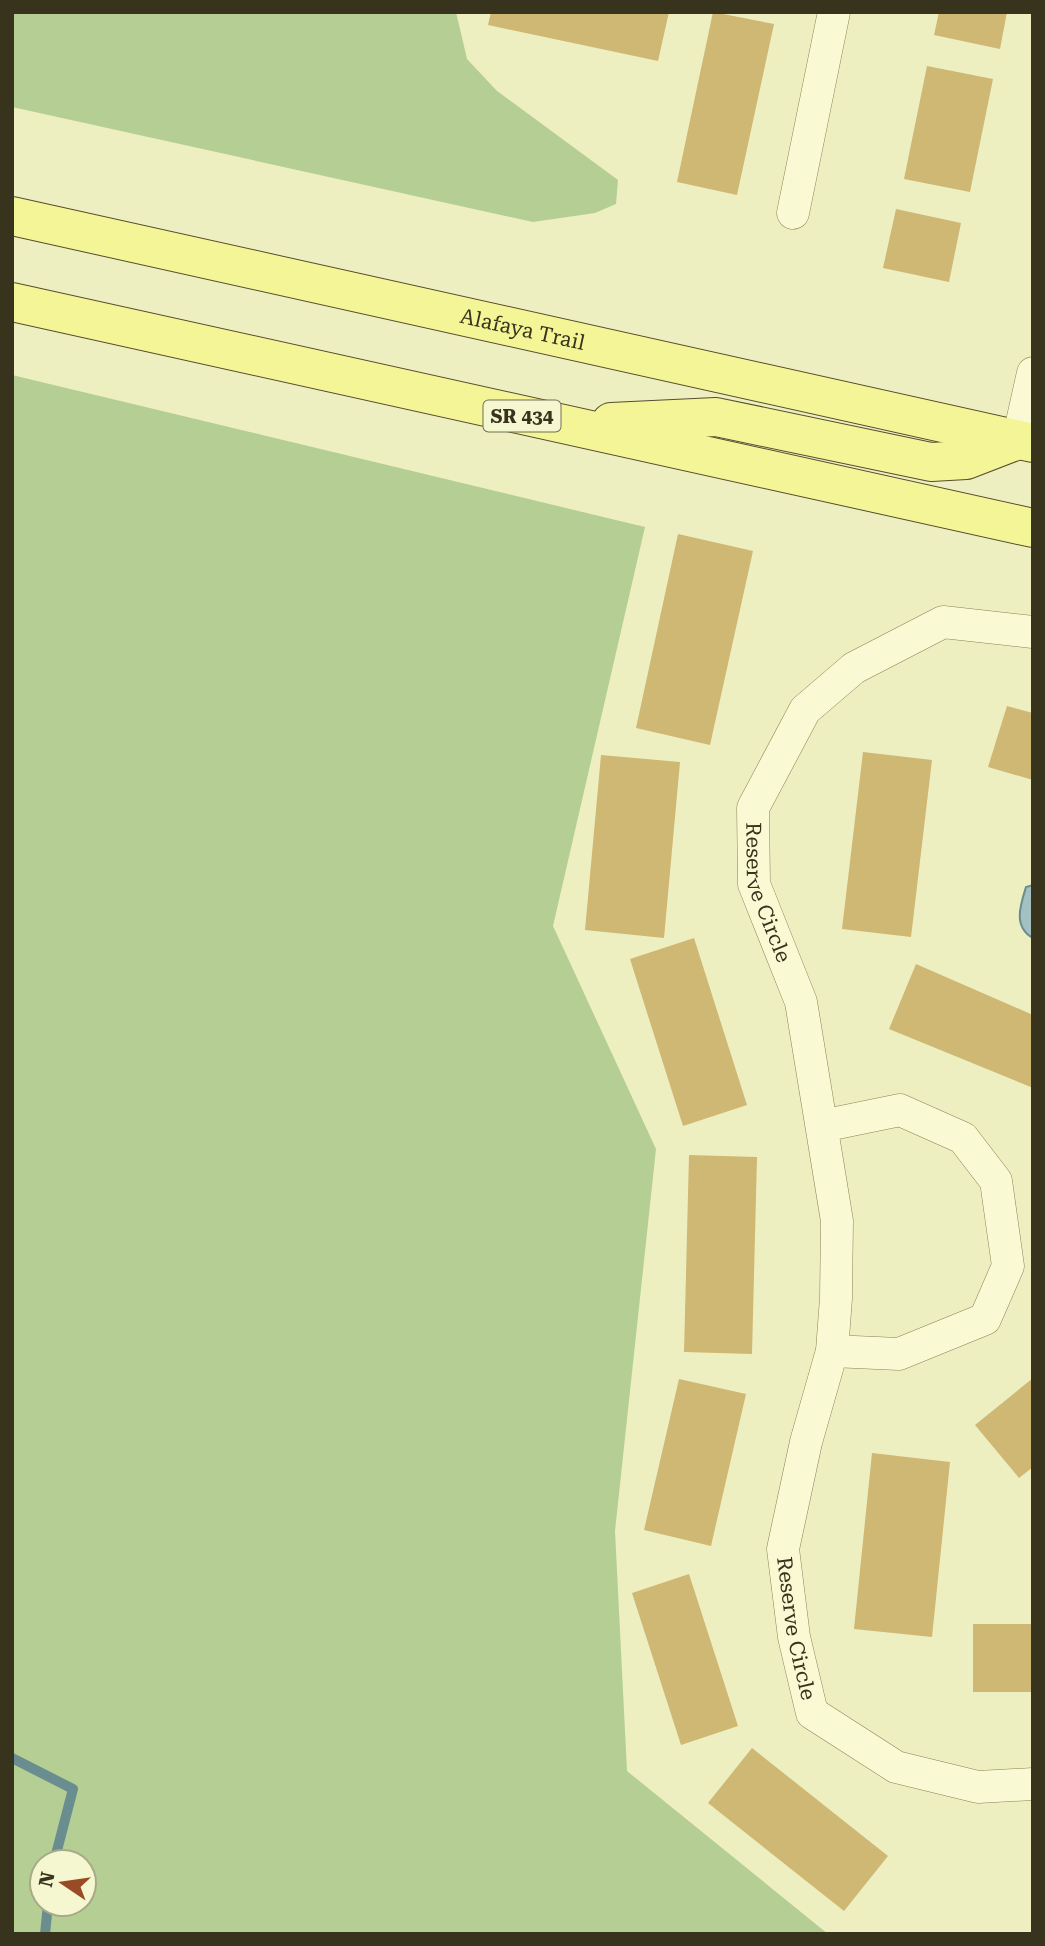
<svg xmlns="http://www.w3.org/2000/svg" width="1045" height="1946" viewBox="0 0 1045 1946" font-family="'Roboto Serif',serif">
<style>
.green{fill:#b4ce93;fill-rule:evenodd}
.water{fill:#a3c1c1;stroke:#6a8d90;stroke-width:2}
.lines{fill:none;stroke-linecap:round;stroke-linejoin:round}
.stream{stroke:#6a8d90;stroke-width:10}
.building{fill:#cfb774}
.minor-casing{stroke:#898257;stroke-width:33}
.primary-casing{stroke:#574d2c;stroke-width:40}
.minor{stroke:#f9fad3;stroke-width:32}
.primary{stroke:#f4f596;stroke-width:38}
.labels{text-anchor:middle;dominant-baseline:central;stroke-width:5;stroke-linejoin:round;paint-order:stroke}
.shield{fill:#f5f7d0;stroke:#716e52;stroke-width:2}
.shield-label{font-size:19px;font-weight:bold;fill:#38331c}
.street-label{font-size:21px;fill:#38331c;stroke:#f5f7d0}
</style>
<rect width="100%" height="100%" fill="#eeefc0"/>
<g class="green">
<path d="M12,12H456L467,59L497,91L618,180L616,204L595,213L533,222L12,107Z"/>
<path d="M12,375L645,527L553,926L656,1149L615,1531L627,1771L828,1934H12ZM42,1862H84V1904H42Z"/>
</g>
<path class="water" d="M1033,885V938C1013,927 1020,906 1026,887Z"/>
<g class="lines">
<g class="stream">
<path d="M12,1758L73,1789L54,1862"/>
<path d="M45,1934L48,1904"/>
</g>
</g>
<g class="building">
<path d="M491,12H669L658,61L488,25Z"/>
<path d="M713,12L774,24L737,195L677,182Z"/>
<path d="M939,12H1007L1000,49L934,35Z"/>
<path d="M927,66L993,79L970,192L904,179Z"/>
<path d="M896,209L961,223L949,282L883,268Z"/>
<path d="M678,534L753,551L710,745L636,728Z"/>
<path d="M1007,706L1033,713V780L988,767Z"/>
<path d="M863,752L932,760L911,937L842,929Z"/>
<path d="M601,755L680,762L664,938L585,930Z"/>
<path d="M694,938L747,1105L683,1126L630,959Z"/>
<path d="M916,964L1033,1015V1088L889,1029Z"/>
<path d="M689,1155L757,1157L752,1354L684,1352Z"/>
<path d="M1033,1378V1467L1019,1478L975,1425Z"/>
<path d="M679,1379L746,1394L711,1546L644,1530Z"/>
<path d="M872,1453L950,1462L932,1637L854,1629Z"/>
<path d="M689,1574L738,1726L681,1745L632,1593Z"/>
<rect x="973" y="1624" width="60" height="68"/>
<path d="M752,1748L888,1856L844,1911L708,1803Z"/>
</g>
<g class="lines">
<defs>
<g id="minor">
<path d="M793,213L834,12"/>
<path d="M1018,440L1033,373"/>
<path id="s1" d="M1033,632L943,622L854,668L805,710L753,808L754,884L801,1002L837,1221L836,1298L832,1351L806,1442L783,1549L794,1637L812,1713L896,1767L978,1787L1033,1784"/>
<path d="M822,1126L900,1110L963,1138L996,1181L1008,1266L985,1319L899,1354L832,1351"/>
</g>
<g id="primary">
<path id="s2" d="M12,216L1033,443"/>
<path d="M12,302L1033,528"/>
<path d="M611,422L716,417L931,462L966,460L1018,440"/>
</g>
</defs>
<use href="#minor" class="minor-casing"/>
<use href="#primary" class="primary-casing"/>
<use href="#minor" class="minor"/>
<use href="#primary" class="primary"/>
</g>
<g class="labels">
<rect class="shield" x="483.5" y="400.5" width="77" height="31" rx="5"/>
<g class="shield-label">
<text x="522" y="416">SR 434</text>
</g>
<g class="street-label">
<text stroke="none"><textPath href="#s2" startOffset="523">Alafaya Trail</textPath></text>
<text stroke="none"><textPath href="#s1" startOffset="453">Reserve Circle</textPath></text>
<text stroke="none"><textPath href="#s1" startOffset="1206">Reserve Circle</textPath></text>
</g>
</g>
<rect width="1045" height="1946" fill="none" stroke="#38331c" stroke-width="28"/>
<g transform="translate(63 1883) rotate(283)"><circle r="33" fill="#f5f7d0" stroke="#a9a988" stroke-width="2"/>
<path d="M0-5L12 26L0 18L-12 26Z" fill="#9a4a25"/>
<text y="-10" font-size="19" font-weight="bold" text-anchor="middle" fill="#38331c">N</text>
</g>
</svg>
